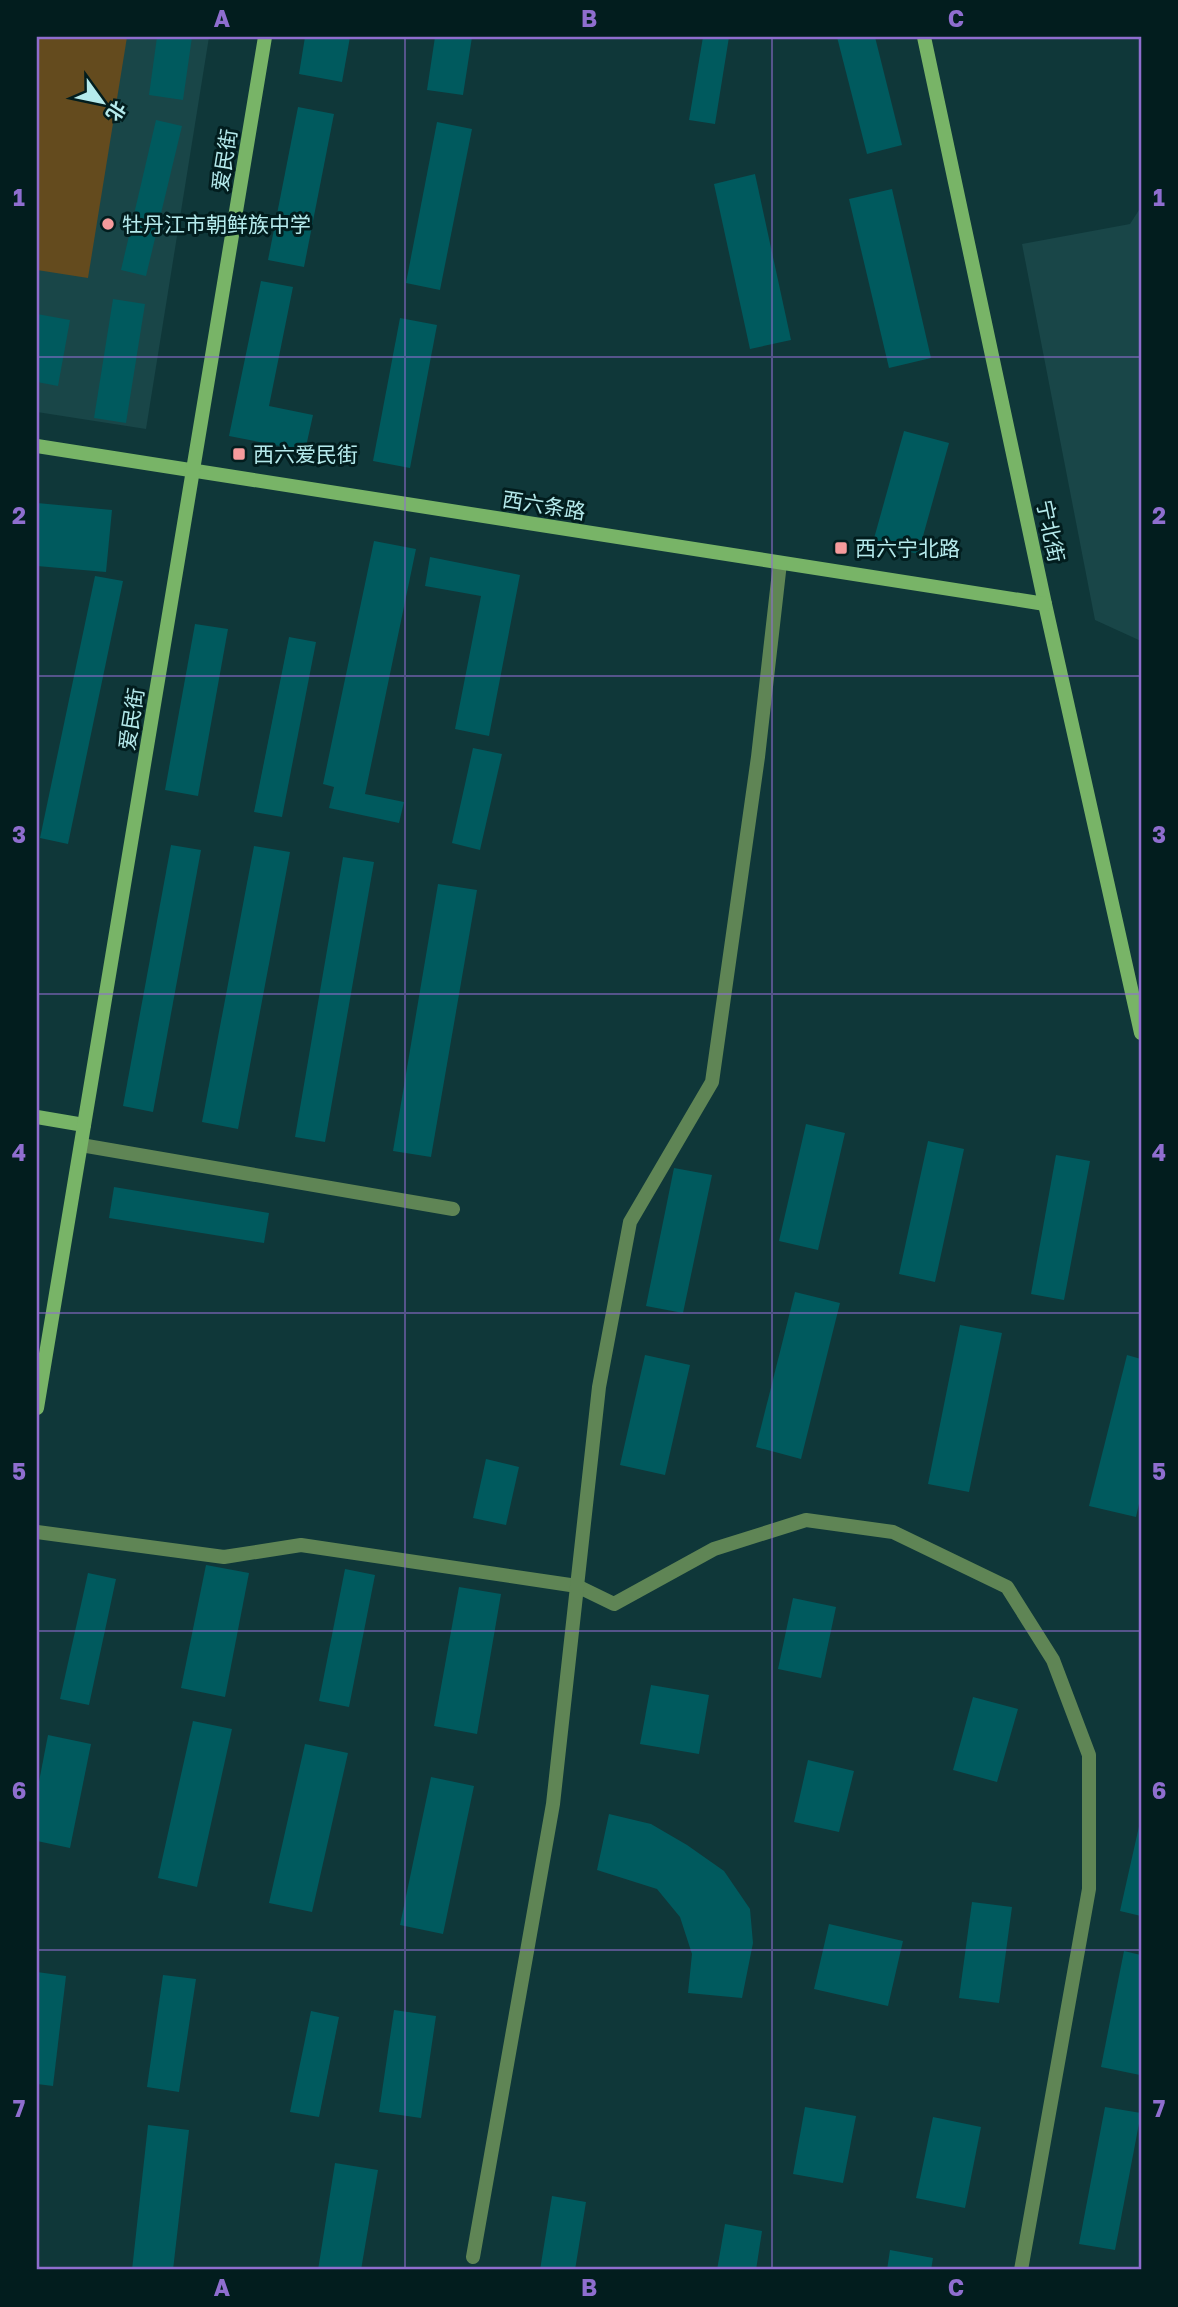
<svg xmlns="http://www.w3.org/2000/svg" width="1178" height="2307" viewBox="0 0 1178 2307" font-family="'Golos Text','Noto Sans SC',sans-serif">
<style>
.built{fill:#194648}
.garden{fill:#644b1e}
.building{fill:#005a5e}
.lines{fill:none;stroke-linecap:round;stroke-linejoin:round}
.street{stroke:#5f8555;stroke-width:14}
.secondary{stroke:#78b467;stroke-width:14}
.grid{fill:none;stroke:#8f6ecf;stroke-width:2;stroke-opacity:0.55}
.poi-dot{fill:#f59b9c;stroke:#021d1e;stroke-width:2.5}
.labels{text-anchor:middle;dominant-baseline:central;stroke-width:6;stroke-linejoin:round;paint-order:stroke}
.street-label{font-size:21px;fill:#b5eaec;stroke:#021d1e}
.poi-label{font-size:21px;fill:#b5eaec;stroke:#021d1e;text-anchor:start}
.neatline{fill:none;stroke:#8f6ecf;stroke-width:2.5}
.grid-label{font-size:23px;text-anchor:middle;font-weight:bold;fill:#8f6ecf}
</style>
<rect width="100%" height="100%" fill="#0f3739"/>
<g class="built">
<path d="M37,37H209L146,429L37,412Z"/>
<path d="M1141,207V641L1095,620L1022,244L1130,224Z"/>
</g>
<path class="garden" d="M37,37H127L88,278L37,270Z"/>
<g class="building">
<path d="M157,37H192L183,100L149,95Z"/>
<path d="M305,37H350L342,82L299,74Z"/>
<path d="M435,37H472L463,95L427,90Z"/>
<path d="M703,37H729L715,124L689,120Z"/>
<path d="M837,37H875L902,145L867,154Z"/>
<path d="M298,107L334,114L304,267L268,260Z"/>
<path d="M156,120L182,126L146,276L121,270Z"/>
<path d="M437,122L472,129L440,290L406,283Z"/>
<path d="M755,174L791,340L750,349L714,184Z"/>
<path d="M892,189L931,358L889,368L849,199Z"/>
<path d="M261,281L293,287L269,406L313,415L305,451L229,436Z"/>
<path d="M113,299L145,304L126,423L94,418Z"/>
<path d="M37,314L70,320L58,386L37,382Z"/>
<path d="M400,318L437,325L410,468L373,461Z"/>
<path d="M904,431L949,443L918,554L873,542Z"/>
<path d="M37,503L112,510L106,572L37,566Z"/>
<path d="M374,541L416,549L365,794L404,802L399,823L329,808L334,787L323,784Z"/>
<path d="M430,557L520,575L489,736L455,729L481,596L425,586Z"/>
<path d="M95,576L123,581L68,844L40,838Z"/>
<path d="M195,624L228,629L198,796L165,790Z"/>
<path d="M289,637L316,642L282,817L254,812Z"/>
<path d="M473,748L502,754L480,850L452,843Z"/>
<path d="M171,845L201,850L153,1112L123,1106Z"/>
<path d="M254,846L290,852L238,1129L202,1122Z"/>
<path d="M343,857L374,862L325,1142L295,1137Z"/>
<path d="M438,884L477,890L431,1157L393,1151Z"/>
<path d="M806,1124L845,1133L818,1250L779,1241Z"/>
<path d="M928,1141L964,1149L935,1282L899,1274Z"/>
<path d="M1056,1155L1090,1161L1064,1300L1031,1294Z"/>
<path d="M674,1168L712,1175L683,1313L646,1306Z"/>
<path d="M114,1187L269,1213L264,1243L109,1218Z"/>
<path d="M795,1292L840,1303L801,1459L756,1447Z"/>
<path d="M960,1325L1002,1333L969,1492L928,1484Z"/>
<path d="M645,1355L690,1365L665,1475L620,1465Z"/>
<path d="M1127,1355L1141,1359V1495L1136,1517L1089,1506Z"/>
<path d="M486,1459L519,1467L506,1525L473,1518Z"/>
<path d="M206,1565L249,1573L225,1697L181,1688Z"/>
<path d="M345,1569L375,1575L349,1707L319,1701Z"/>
<path d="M88,1573L116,1579L89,1705L60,1699Z"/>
<path d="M459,1587L501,1594L477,1734L434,1726Z"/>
<path d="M793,1598L836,1607L821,1678L778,1669Z"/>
<path d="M651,1685L709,1695L699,1754L640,1744Z"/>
<path d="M973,1697L1018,1709L997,1782L953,1770Z"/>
<path d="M193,1721L232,1729L197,1887L158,1878Z"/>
<path d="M48,1735L91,1744L70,1848L37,1841V1792Z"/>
<path d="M305,1744L348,1753L312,1912L269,1903Z"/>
<path d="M808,1760L854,1771L839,1832L794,1822Z"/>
<path d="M431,1777L474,1786L443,1934L400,1925Z"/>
<path d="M609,1814L651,1824L687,1845L724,1871L750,1909L753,1943L742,1998L688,1993L692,1954L680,1917L657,1889L597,1870Z"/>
<path d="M1140,1822H1141V1916L1120,1911Z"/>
<path d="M972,1902L1012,1907L999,2003L959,1998Z"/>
<path d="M829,1924L903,1941L888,2006L814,1989Z"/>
<path d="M1124,1951L1141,1955L1140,2075L1101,2067Z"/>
<path d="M37,1972L66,1976L53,2086L37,2084Z"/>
<path d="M163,1975L196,1979L179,2092L147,2087Z"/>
<path d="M394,2010L436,2016L421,2118L379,2112Z"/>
<path d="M311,2011L339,2017L319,2117L290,2112Z"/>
<path d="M805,2107L856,2116L843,2183L793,2174Z"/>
<path d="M1105,2107L1141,2113L1115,2250L1079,2244Z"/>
<path d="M933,2117L981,2127L965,2208L916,2198Z"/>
<path d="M148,2125L189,2130L173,2270H132Z"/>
<path d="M335,2163L378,2170L361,2270H318Z"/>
<path d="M552,2196L586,2202L575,2270H540Z"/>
<path d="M725,2224L762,2231L756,2270H717Z"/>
<path d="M890,2250L933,2258L931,2270H887Z"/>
</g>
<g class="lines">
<g class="street">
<path d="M81,1145L453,1209"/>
<path d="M37,1532L224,1557L301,1545L577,1586L614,1604L714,1549L806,1520L893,1532L1007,1587L1053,1660L1089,1755V1889L1021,2270"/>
<path d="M473,2257L553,1804L599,1387L630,1222L712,1082L758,757L780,563"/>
</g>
<g class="secondary">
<path d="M924,37L1045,604L1141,1033"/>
<path d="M37,446L1045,604"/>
<path d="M37,1117L84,1125"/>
<path d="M37,1408L265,37"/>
</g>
</g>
<path class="grid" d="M405,37V2270M772,37V2270M37,357H1141M37,676H1141M37,994H1141M37,1313H1141M37,1631H1141M37,1950H1141"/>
<g class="poi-dot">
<circle cx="108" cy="224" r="7"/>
<rect x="232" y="447" width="14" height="14" rx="3.5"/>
<rect x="834" y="541" width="14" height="14" rx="3.5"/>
</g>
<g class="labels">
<g class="street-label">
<text transform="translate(224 160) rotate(-81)">爱民街</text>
<text transform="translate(544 505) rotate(9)">西六条路</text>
<text transform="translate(1051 531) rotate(78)">宁北街</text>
<text transform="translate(131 719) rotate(-81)">爱民街</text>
</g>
<g class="poi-label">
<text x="122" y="224">牡丹江市朝鲜族中学</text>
<text x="253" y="454">西六爱民街</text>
<text x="855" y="548">西六宁北路</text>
</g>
</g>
<rect width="1178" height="2307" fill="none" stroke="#021d1e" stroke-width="77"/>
<g transform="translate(102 102) rotate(123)" stroke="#021d1e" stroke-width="5" paint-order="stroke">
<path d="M0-5L12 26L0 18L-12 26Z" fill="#b5eaec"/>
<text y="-10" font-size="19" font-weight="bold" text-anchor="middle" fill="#b5eaec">北</text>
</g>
<rect x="38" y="38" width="1102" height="2230" class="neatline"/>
<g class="grid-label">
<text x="222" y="27">A</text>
<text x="589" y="27">B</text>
<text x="956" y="27">C</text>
<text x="19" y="206">1</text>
<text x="1159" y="206">1</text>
<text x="19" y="524">2</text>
<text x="1159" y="524">2</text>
<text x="19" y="843">3</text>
<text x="1159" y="843">3</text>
<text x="19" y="1161">4</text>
<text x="1159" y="1161">4</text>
<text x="19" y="1480">5</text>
<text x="1159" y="1480">5</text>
<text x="19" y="1799">6</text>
<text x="1159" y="1799">6</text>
<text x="19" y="2117">7</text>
<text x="1159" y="2117">7</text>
<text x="222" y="2296">A</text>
<text x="589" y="2296">B</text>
<text x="956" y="2296">C</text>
</g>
</svg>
